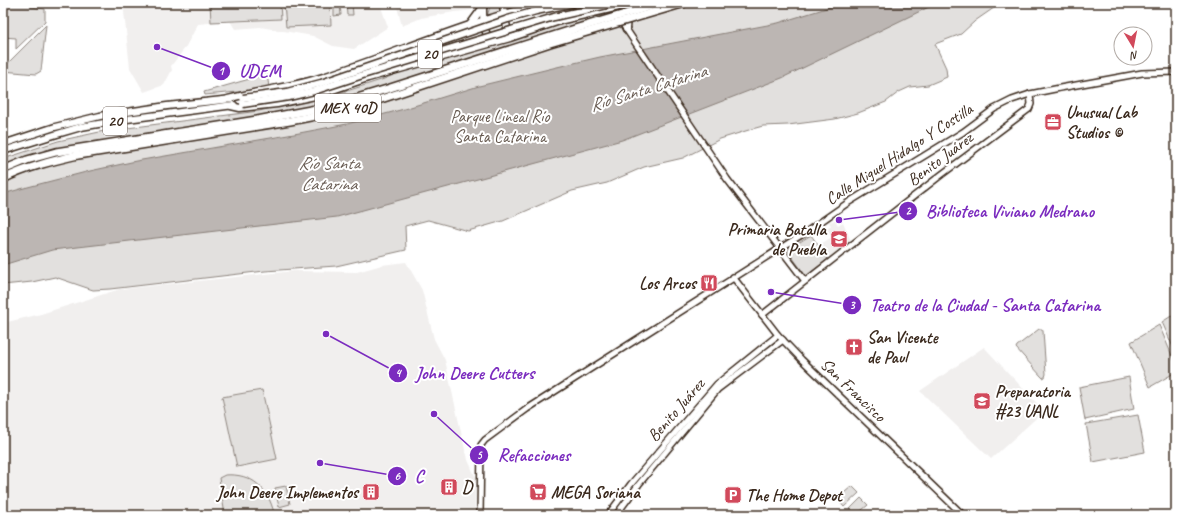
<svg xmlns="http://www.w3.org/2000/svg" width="1179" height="518" viewBox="0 0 1179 518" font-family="Caveat,sans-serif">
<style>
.built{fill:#f1efee}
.green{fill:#e2e0de;stroke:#8e857e}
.water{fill:#bcb6b3;stroke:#887e77}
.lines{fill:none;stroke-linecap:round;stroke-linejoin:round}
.minor-casing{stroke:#3b2a1e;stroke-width:8}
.major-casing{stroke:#3b2a1e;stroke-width:9}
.minor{stroke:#fff;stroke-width:5}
.major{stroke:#fff;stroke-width:6}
.major-bridge-casing{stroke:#3b2a1e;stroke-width:9;stroke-linecap:butt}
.highway-bridge-casing{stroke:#3b2a1e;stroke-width:10;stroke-linecap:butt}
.major-bridge{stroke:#fff;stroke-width:6}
.highway-bridge{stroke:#fff;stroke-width:7}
.labels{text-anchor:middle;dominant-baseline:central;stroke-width:4;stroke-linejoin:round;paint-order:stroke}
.shield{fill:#fff;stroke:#766a62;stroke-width:1}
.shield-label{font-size:16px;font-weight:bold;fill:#3b2a1e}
.poi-label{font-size:17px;font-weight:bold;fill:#3b2a1e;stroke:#fff;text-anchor:start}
.park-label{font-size:17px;fill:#65584e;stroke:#fff}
.street-label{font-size:17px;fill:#3b2a1e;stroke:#fff}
.water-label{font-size:18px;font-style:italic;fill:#685b52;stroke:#fff}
.leader{fill:none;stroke:#7b2cbf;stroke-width:1.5}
.callout-dot{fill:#7b2cbf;stroke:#fff;stroke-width:1.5}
.mark-label{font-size:12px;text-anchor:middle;font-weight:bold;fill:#fff}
.callout-label{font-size:18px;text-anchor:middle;font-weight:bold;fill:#7b2cbf;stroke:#fff;stroke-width:4;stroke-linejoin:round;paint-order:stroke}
</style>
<rect width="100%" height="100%" fill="#fff"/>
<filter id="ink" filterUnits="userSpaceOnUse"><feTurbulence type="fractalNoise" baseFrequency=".025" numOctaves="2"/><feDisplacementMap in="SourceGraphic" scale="8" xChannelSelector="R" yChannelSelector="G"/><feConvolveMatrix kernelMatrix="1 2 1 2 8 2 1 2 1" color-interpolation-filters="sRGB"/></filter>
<g filter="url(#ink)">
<g class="built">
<path d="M123,3H392L381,7L388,27L354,49L333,46L313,36L260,27L235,29L230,21L198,24L185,48L171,66L172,70L164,85L144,92L130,68Z"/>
<path d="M396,3H482L479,8L476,10L454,12L421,18L402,26Z"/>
<path d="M835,220L838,225L843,222L851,241L828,258L819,245L832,237L827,229L831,226L829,222Z"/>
<path d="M406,262L422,290L434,339L445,360L465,450L467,455L468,460L476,478L475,515H3V323L41,314L120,289L294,271L357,272L382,265Z"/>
<path d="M984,347L1044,411L991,459L920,391Z"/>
</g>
<g class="green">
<path d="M3,3H27L31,7L45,9V21L16,49V38L3,37Z"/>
<path d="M210,3H280L281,19L211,22Z"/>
<path d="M284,3H330L331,25L286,27Z"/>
<path d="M334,3H340L341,15L334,16Z"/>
<path d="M346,3H352L353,15H347Z"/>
<path d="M491,3H501L500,14L488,18V13Z"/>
<path d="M630,3H1001L975,21L961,34L935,44L946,68L947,77L928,85L910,87L899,92L886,102L858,113L835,119L788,125L763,126L752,129L720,139L683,158L644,167L607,183L572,191L503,221L468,231L428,220L405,226L406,250L336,266L265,271L110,289L93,290L55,277L32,282L3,285V159L58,141L104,131L259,111L350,90L384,79L485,35L529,21L554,14Z"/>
<path d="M46,25L41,71L36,74L3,71V68Z"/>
<path d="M267,74L269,87L259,90L205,95L204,92Z"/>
<path d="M811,235L828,259L806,276L787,250Z"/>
<path d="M1176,313V354L1162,322Z"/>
<path d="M1159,325L1176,365V372L1150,387L1131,342Z"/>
<path d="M1039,329H1042L1043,331L1046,374L1045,377L1043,378L1041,376L1016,348L1017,346Z"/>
<path d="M1129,377L1134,409L1085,420L1079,387Z"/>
<path d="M262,390L277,459L237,467L222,397Z"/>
<path d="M1138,415L1145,452L1093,462L1086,424Z"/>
<path d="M225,475C252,473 268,488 274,513L269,515H225L219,478Z"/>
<path d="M286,486L290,504L279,507L275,488Z"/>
<path d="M852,486L859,493L844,507L837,499Z"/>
<path d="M861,498L868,505L856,515L850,509Z"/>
</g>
<path class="water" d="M838,3H937L782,78L622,140L337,217L52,250L3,265V194L24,188L90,171L136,161L294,134L347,124L404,109L479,86L557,67L600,57L778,23L830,7Z"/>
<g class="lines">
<defs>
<g id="minor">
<path d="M624,26L727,179L805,281"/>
<path d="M733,277L778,335L802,360L963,515"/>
<path d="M762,315L941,175L1029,109L1031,104L1030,94"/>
<path d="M480,515L481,445L485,440L527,409L806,232L849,202L963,132L994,109L1012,100L1030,94L1060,88L1126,76L1142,73L1176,72"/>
<path d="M608,515L631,484L717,384L778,335"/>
<path d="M616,515L639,484L718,389L783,340"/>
</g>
<g id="major">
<path d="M503,3L504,14L509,36"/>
<path d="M521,3L531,5"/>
<path d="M483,7C483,19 483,30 490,40"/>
<path d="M469,26L486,3"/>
<path d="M626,29L627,16"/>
<path d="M228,99C259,90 292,87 323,77C397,53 469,21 545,3"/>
<path d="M231,106L240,108L277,104L315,96L368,78L510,38L563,20L636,3"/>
<path d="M3,144L55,127L100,116L167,106L232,99"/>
<path d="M3,151L54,135L81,127L127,119L234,105"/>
</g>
</defs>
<use href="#minor" class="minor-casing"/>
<use href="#major" class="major-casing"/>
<use href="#minor" class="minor"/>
<use href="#major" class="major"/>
<defs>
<g id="major-bridge">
<path d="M243,98L287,92L321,83L508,19L536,11L575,3"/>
<path d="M243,104L289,97L314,91L366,74L554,17L616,3"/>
</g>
<g id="highway-bridge">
<path d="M3,170L27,160L56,152L257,120L327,107L387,89L578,28L662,3"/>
<path d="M3,179C27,167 52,161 78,155L290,121L325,114L381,99L550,43L685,3"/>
</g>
</defs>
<use href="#major-bridge" class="major-bridge-casing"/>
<use href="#highway-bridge" class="highway-bridge-casing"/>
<use href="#major-bridge" class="major-bridge"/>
<use href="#highway-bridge" class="highway-bridge"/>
</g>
</g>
<defs>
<symbol id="office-square" viewBox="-11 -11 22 22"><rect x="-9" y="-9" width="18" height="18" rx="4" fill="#d1495b" stroke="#fff"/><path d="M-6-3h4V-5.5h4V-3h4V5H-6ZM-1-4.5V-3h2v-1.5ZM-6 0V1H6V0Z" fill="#fff"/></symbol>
<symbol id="school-square" viewBox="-11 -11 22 22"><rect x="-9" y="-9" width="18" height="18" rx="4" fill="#d1495b" stroke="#fff"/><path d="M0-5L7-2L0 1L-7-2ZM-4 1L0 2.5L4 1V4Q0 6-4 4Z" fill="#fff"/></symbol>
<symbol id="restaurant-square" viewBox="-11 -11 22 22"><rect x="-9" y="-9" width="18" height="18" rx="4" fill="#d1495b" stroke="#fff"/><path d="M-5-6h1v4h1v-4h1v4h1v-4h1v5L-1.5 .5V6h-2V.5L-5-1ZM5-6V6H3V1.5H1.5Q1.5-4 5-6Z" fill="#fff"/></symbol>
<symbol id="church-square" viewBox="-11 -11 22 22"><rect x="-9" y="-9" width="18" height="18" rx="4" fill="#d1495b" stroke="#fff"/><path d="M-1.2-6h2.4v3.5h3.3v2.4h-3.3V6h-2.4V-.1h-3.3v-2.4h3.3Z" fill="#fff"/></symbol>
<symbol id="building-square" viewBox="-11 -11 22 22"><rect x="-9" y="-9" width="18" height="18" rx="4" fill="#d1495b" stroke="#fff"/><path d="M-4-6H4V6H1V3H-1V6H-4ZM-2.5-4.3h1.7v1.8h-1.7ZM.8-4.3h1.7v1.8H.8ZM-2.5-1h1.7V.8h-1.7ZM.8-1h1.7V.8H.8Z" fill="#fff"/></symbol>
<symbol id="supermarket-square" viewBox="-11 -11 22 22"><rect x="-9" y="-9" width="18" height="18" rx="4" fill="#d1495b" stroke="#fff"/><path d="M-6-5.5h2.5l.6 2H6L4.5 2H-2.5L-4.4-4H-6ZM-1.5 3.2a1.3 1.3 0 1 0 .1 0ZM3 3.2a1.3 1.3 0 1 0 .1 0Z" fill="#fff"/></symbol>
<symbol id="parking-square" viewBox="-11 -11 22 22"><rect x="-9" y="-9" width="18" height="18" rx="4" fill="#d1495b" stroke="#fff"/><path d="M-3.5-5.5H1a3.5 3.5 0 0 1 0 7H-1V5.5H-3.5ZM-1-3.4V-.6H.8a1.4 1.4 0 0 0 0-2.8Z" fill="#fff"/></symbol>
</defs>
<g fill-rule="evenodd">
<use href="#office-square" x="1043" y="112" width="20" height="20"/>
<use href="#school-square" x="829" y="229" width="20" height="20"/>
<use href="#restaurant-square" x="699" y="273" width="20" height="20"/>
<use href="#church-square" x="844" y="337" width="20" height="20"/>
<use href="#school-square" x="972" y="391" width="20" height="20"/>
<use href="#building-square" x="439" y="477" width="20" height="20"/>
<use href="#building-square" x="361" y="482" width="20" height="20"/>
<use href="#supermarket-square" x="528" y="482" width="20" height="20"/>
<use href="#parking-square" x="723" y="485" width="20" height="20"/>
</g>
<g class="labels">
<g class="shield">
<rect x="418" y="40" width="24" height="28" rx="3"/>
<rect x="315" y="94" width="66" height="28" rx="3"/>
<rect x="103" y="107" width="24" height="28" rx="3"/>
</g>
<g class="shield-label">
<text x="430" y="54">20</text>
<text x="348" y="108">MEX 40D</text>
<text x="115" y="121">20</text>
</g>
<g class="poi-label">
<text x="1066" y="112">Unusual Lab<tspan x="1066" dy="20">Studios ©</tspan></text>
<text x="826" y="229" text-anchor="end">Primaria Batalla<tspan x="826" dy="20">de Puebla</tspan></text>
<text x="696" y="283" text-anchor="end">Los Arcos</text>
<text x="867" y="337">San Vicente<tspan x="867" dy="20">de Paul</tspan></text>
<text x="995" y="391">Preparatoria<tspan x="995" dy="20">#23 UANL</tspan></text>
<text x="462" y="487">D</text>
<text x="358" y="492" text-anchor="end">John Deere Implementos</text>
<text x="551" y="492">MEGA Soriana</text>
<text x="746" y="495">The Home Depot</text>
</g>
<g class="park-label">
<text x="500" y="116">Parque Lineal Río<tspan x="500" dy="20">Santa Catarina</tspan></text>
</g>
<g class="street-label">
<text transform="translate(899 154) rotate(-33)">Calle Miguel Hidalgo Y Costilla</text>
<text transform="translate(940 159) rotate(-37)">Benito Juárez</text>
<text transform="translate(853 390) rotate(44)">San Francisco</text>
<text transform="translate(676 410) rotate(-49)">Benito Juárez</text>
</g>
<g class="water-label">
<text transform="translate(648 88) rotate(-17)">Río Santa Catarina</text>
<text x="329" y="163">Río Santa<tspan x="329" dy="21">Catarina</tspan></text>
</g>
</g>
<path class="leader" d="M157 47L221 71M839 220L908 211M771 292L852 305M326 334L398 373M434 414L479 455M320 463L397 476"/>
<g class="callout-dot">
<circle cx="157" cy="47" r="4"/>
<circle cx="839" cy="220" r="4"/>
<circle cx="771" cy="292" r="4"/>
<circle cx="326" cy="334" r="4"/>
<circle cx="434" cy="414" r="4"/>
<circle cx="320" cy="463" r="4"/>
<circle cx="221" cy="71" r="10"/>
<circle cx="908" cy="211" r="10"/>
<circle cx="852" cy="305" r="10"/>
<circle cx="398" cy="373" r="10"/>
<circle cx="479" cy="455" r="10"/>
<circle cx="397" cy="476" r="10"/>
</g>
<g class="mark-label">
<text x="221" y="75">1</text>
<text x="908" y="215">2</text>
<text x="852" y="309">3</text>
<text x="398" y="377">4</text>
<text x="479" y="459">5</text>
<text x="397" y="480">6</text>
</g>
<g class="callout-label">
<text x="260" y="77">UDEM</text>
<text x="1010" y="217">Biblioteca Viviano Medrano</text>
<text x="985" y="311">Teatro de la Ciudad - Santa Catarina</text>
<text x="475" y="379">John Deere Cutters</text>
<text x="534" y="461">Refacciones</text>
<text x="419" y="482">C</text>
</g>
<rect width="1179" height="518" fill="none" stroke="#fff" stroke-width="16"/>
<rect x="8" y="8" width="1163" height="502" fill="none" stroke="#3b2a1e" stroke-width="1.5" filter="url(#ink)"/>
<g transform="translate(1133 46) rotate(170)"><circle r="19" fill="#ffffff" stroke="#b1aaa5"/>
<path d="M0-3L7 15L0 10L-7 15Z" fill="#d1495b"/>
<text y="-6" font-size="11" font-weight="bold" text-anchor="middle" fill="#3b2a1e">N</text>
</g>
</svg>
